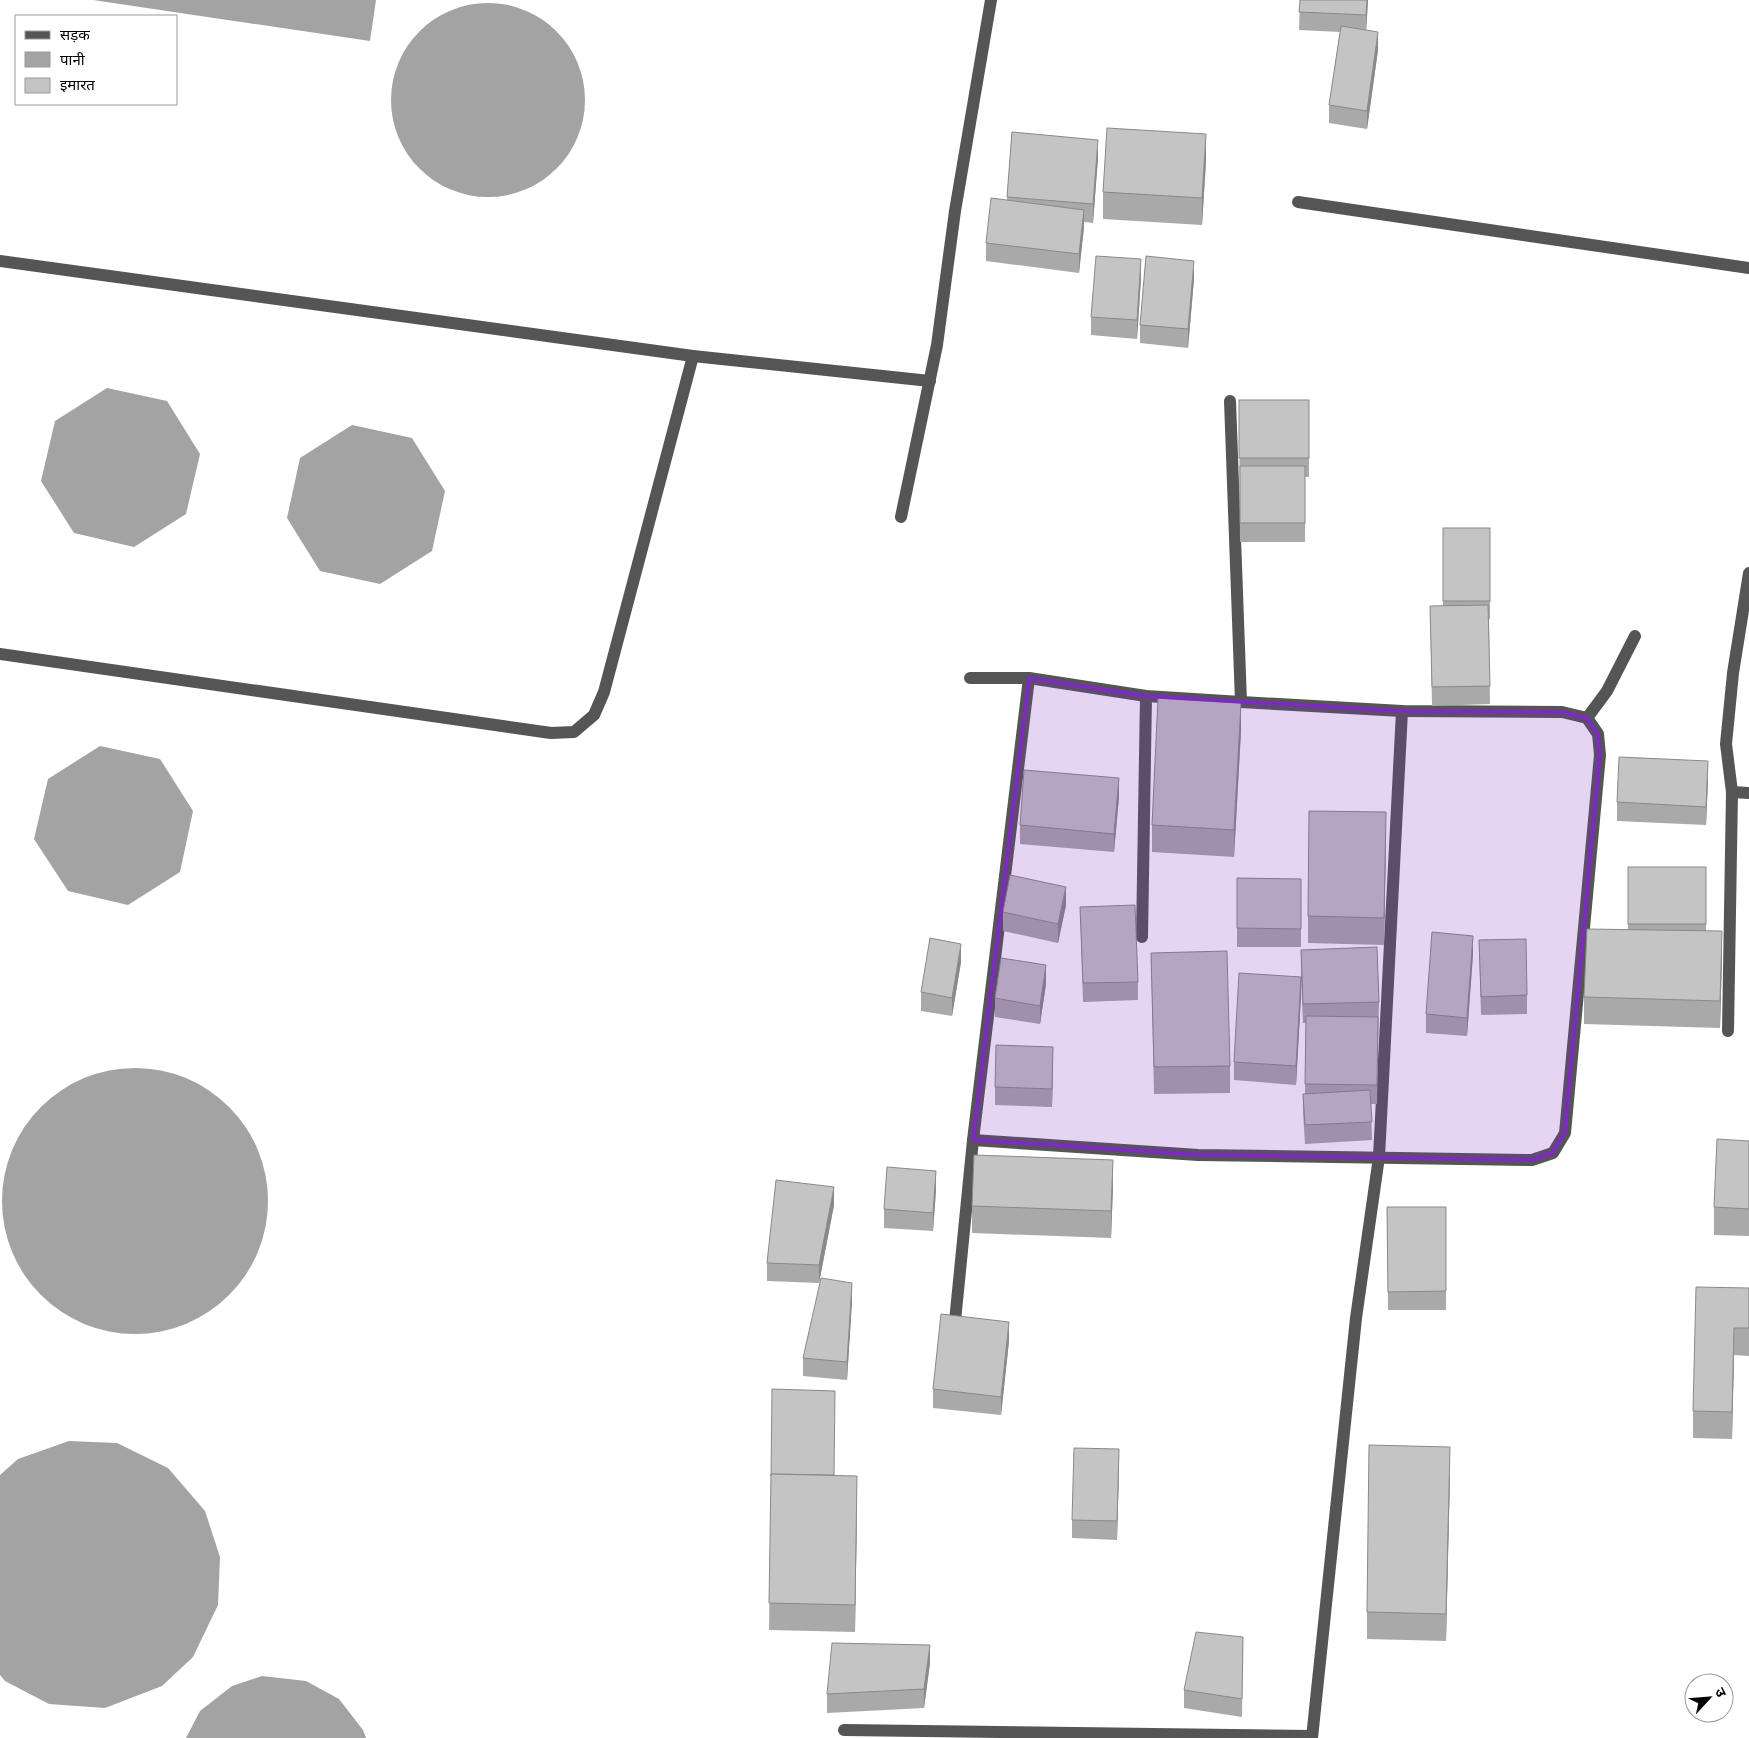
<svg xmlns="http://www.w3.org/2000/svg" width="1749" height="1738" viewBox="0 0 1749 1738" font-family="'Exo 2','Noto Sans Devanagari',sans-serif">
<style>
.water{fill:#a3a3a3}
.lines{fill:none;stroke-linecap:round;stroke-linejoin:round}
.minor{stroke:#555;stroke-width:12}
.wall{fill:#a9a9a9}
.shaded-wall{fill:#898989}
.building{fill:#c4c4c4;stroke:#898989}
.marked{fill:#7b2cbf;fill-opacity:0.2;stroke:#7b2cbf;stroke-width:4;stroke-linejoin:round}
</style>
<rect width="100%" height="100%" fill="#fff"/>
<g class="water">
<path d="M93,0H376L370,41Z"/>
<circle cx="488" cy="100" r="97"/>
<path d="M107,388L167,401L200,454L186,514L134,547L74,533L41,481L55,421Z"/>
<path d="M352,425L412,438L445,491L432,551L380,584L320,571L287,518L300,458Z"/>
<path d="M100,746L160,759L193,811L180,872L128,905L68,891L34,839L48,779Z"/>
<circle cx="135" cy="1201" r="133"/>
<path d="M69,1441L117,1443L168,1468L205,1511L220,1557L218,1605L193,1657L162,1686L105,1708L49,1704L5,1681L0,1675V1475L18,1459Z"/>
<path d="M262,1676L306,1681L339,1699L363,1730L366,1738H186L200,1711L232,1686Z"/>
</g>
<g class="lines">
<g class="minor">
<path d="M1298,202L1749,268"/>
<path d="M0,261L693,356L930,381"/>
<path d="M1230,401L1241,702"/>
<path d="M901,517L937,345L955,211L991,0"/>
<path d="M0,654L551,733L574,732L594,715L604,692L693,356"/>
<path d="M970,678H1029L1146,696L1241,702L1402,711L1562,712L1587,718L1598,734L1600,755L1565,1133L1553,1153L1532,1160L1198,1155L973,1140"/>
<path d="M1587,718L1607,691L1635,636"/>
<path d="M1732,792L1749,793"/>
<path d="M1142,937L1146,696"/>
<path d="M1728,1031L1732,792L1726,744L1733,673L1749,573"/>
<path d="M955,1321L973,1140L1029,678"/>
<path d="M844,1730L1312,1736"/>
<path d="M1312,1738L1356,1318L1379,1157L1402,711"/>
</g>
</g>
<g class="wall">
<path d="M1300,0H1368L1366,30L1378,50L1367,129L1329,123V105L1340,32L1299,30Z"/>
<path d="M1012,132L1098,158L1093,223L1084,222L1079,273L986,261V243L1007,200Z"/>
<path d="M1206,161L1202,225L1103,219V192Z"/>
<path d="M1141,278L1137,339L1091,335V317Z"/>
<path d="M1194,279L1188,348L1140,343V325Z"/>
<path d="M1239,400H1309V477H1305V542H1240Z"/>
<path d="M1443,528H1490V619H1489L1490,704L1432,706L1430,606H1443Z"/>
<path d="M1241,731L1234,857L1152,852V825Z"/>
<path d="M1708,780L1706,825L1617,821V802Z"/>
<path d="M1119,797L1114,852L1020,844V825Z"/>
<path d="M1386,839L1384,945L1308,943V916Z"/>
<path d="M1628,867H1706V930L1722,958L1720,1028L1584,1024V997L1628,929Z"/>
<path d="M1237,878L1301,879V947H1237Z"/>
<path d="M1066,905L1058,943L1003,931V912Z"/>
<path d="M1080,907L1138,982V1000L1083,1002Z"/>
<path d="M1479,940L1527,995V1014L1481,1015Z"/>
<path d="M1301,950L1379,1002L1377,1104H1371L1372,1140L1305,1144L1303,1112V1094H1305L1306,1023H1303L1301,979V996L1296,1085L1234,1080V1062L1301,977Z"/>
<path d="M1151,953L1230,1066V1093L1154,1094Z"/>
<path d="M1473,954L1467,1036L1426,1033V1014Z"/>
<path d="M961,962L952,1016L921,1011V992Z"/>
<path d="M1046,984L1040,1024L995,1017V998Z"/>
<path d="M1053,1066L1052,1107L995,1105V1087Z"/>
<path d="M1749,1141V1236L1714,1235V1207Z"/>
<path d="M1113,1187L1111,1238L972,1233V1206Z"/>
<path d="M936,1190L933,1231L884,1228V1209Z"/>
<path d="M834,1205L819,1283L767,1281V1263Z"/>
<path d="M1387,1207H1446V1310H1388Z"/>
<path d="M1749,1288V1356L1734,1355L1732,1439L1693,1438V1411Z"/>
<path d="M852,1301L847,1380L803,1376V1358Z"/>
<path d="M1009,1341L1001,1415L933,1408V1389Z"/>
<path d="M1119,1467L1117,1540L1072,1538V1520Z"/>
<path d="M1450,1474L1446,1641L1367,1639V1612Z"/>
<path d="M835,1475L857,1503L855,1632L769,1630L771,1476Z"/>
<path d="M1243,1637L1242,1717L1184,1708V1690Z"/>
<path d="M930,1663L924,1708L827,1713V1694Z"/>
</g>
<g class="shaded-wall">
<path d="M1367,0H1368L1366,34V15Z"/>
<path d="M1378,32V50L1367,129V111Z"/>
<path d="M1206,134V161L1202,225V198Z"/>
<path d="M1098,140V158L1093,223V204Z"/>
<path d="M1084,210V228L1079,273V254Z"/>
<path d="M1141,259V278L1137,339V320Z"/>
<path d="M1194,261V279L1188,348V329Z"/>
<path d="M1241,703V731L1234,857V830Z"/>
<path d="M1708,761V780L1706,825V807Z"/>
<path d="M1119,778V797L1114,852V834Z"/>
<path d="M1386,812V839L1384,945V918Z"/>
<path d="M1066,887V905L1058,943V924Z"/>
<path d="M1722,931V958L1720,1028V1001Z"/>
<path d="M1473,936V954L1467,1036V1018Z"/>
<path d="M961,944V962L952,1016V998Z"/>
<path d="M1046,965V984L1040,1024V1006Z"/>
<path d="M1301,977V996L1296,1085V1066Z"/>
<path d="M1053,1047V1066L1052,1107V1089Z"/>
<path d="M1113,1160V1187L1111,1238V1211Z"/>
<path d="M936,1171V1190L933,1231V1213Z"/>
<path d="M834,1187V1205L819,1283V1265Z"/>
<path d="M852,1283V1301L847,1380V1362Z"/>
<path d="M1009,1322V1341L1001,1415V1397Z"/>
<path d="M1734,1328V1355L1732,1439V1412Z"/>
<path d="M1450,1447V1474L1446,1641V1614Z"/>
<path d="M1119,1449V1467L1117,1540V1521Z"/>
<path d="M857,1476V1503L855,1632V1605Z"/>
<path d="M930,1645V1663L924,1708V1689Z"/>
</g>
<g class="building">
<path d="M1300,0H1367L1366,15L1299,12Z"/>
<path d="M1341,26L1378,32L1367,111L1329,105Z"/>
<path d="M1107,128L1206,134L1202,198L1103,192Z"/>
<path d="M1012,132L1098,140L1093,204L1007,197Z"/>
<path d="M991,198L1084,210L1079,254L986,243Z"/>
<path d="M1096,256L1141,259L1137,320L1091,317Z"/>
<path d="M1146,256L1194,261L1188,329L1140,325Z"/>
<rect x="1239" y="400" width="70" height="58"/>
<rect x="1240" y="466" width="65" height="57"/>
<rect x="1443" y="528" width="47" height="73"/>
<path d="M1488,605L1490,686L1432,687L1430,606Z"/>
<path d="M1158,698L1241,703L1234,830L1152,825Z"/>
<path d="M1619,757L1708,761L1706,807L1617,802Z"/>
<path d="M1024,770L1119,778L1114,834L1020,825Z"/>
<path d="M1309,811L1386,812L1384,918L1308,916Z"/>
<rect x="1628" y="867" width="78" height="57"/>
<path d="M1010,875L1066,887L1058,924L1003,912Z"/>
<path d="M1237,878L1301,879V929L1237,928Z"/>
<path d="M1135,905L1138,982L1083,983L1080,907Z"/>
<path d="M1587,929L1722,931L1720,1001L1584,997Z"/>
<path d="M1432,932L1473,936L1467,1018L1426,1014Z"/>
<path d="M930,938L961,944L952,998L921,992Z"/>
<path d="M1526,939L1527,995L1481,997L1479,940Z"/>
<path d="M1377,947L1379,1002L1303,1004L1301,950Z"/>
<path d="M1227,951L1230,1066L1154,1067L1151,953Z"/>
<path d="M1001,958L1046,965L1040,1006L995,998Z"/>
<path d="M1239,973L1301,977L1296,1066L1234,1062Z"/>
<path d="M1306,1016L1378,1017L1377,1085L1305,1084Z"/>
<path d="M996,1045L1053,1047L1052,1089L995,1087Z"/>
<path d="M1370,1090L1372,1122L1305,1125L1303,1094Z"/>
<path d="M1717,1139L1749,1141V1209L1714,1207Z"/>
<path d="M974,1155L1113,1160L1111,1211L972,1206Z"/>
<path d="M887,1167L936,1171L933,1213L884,1209Z"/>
<path d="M776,1180L834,1187L819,1265L767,1263Z"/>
<path d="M1387,1207H1446V1291L1388,1292Z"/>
<path d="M821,1278L852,1283L847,1362L803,1358Z"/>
<path d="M1696,1287L1749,1288V1328H1734L1732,1412L1693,1411Z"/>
<path d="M941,1314L1009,1322L1001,1397L933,1389Z"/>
<path d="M772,1389L835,1391L834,1475L771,1474V1476Z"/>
<path d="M1369,1445L1450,1447L1446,1614L1367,1612Z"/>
<path d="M1074,1448L1119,1449L1117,1521L1072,1520Z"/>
<path d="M771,1474L857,1476L855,1605L769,1603Z"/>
<path d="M1196,1632L1243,1637L1242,1699L1184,1690Z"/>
<path d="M832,1643L930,1645L924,1689L827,1694Z"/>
</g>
<path class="marked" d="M1029,678L1146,696L1402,711L1562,712L1587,718L1598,734L1600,755L1565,1133L1553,1153L1532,1160L1198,1155L973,1140Z"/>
<rect x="15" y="15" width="162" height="90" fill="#ffffff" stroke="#999999"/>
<rect x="25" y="31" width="25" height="8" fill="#555555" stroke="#999999"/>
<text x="60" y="40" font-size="15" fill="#000000">सड़क</text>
<rect x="25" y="52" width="25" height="15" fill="#a3a3a3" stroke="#999999"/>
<text x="60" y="65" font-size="15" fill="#000000">पानी</text>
<rect x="25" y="78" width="25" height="15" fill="#c4c4c4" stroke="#999999"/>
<text x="60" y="90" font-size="15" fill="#000000">इमारत</text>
<g transform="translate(1709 1698) rotate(64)"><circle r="24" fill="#ffffff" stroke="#999999"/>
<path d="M0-4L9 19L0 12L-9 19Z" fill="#000000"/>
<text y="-8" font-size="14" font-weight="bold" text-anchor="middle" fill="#000000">उ</text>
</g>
</svg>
